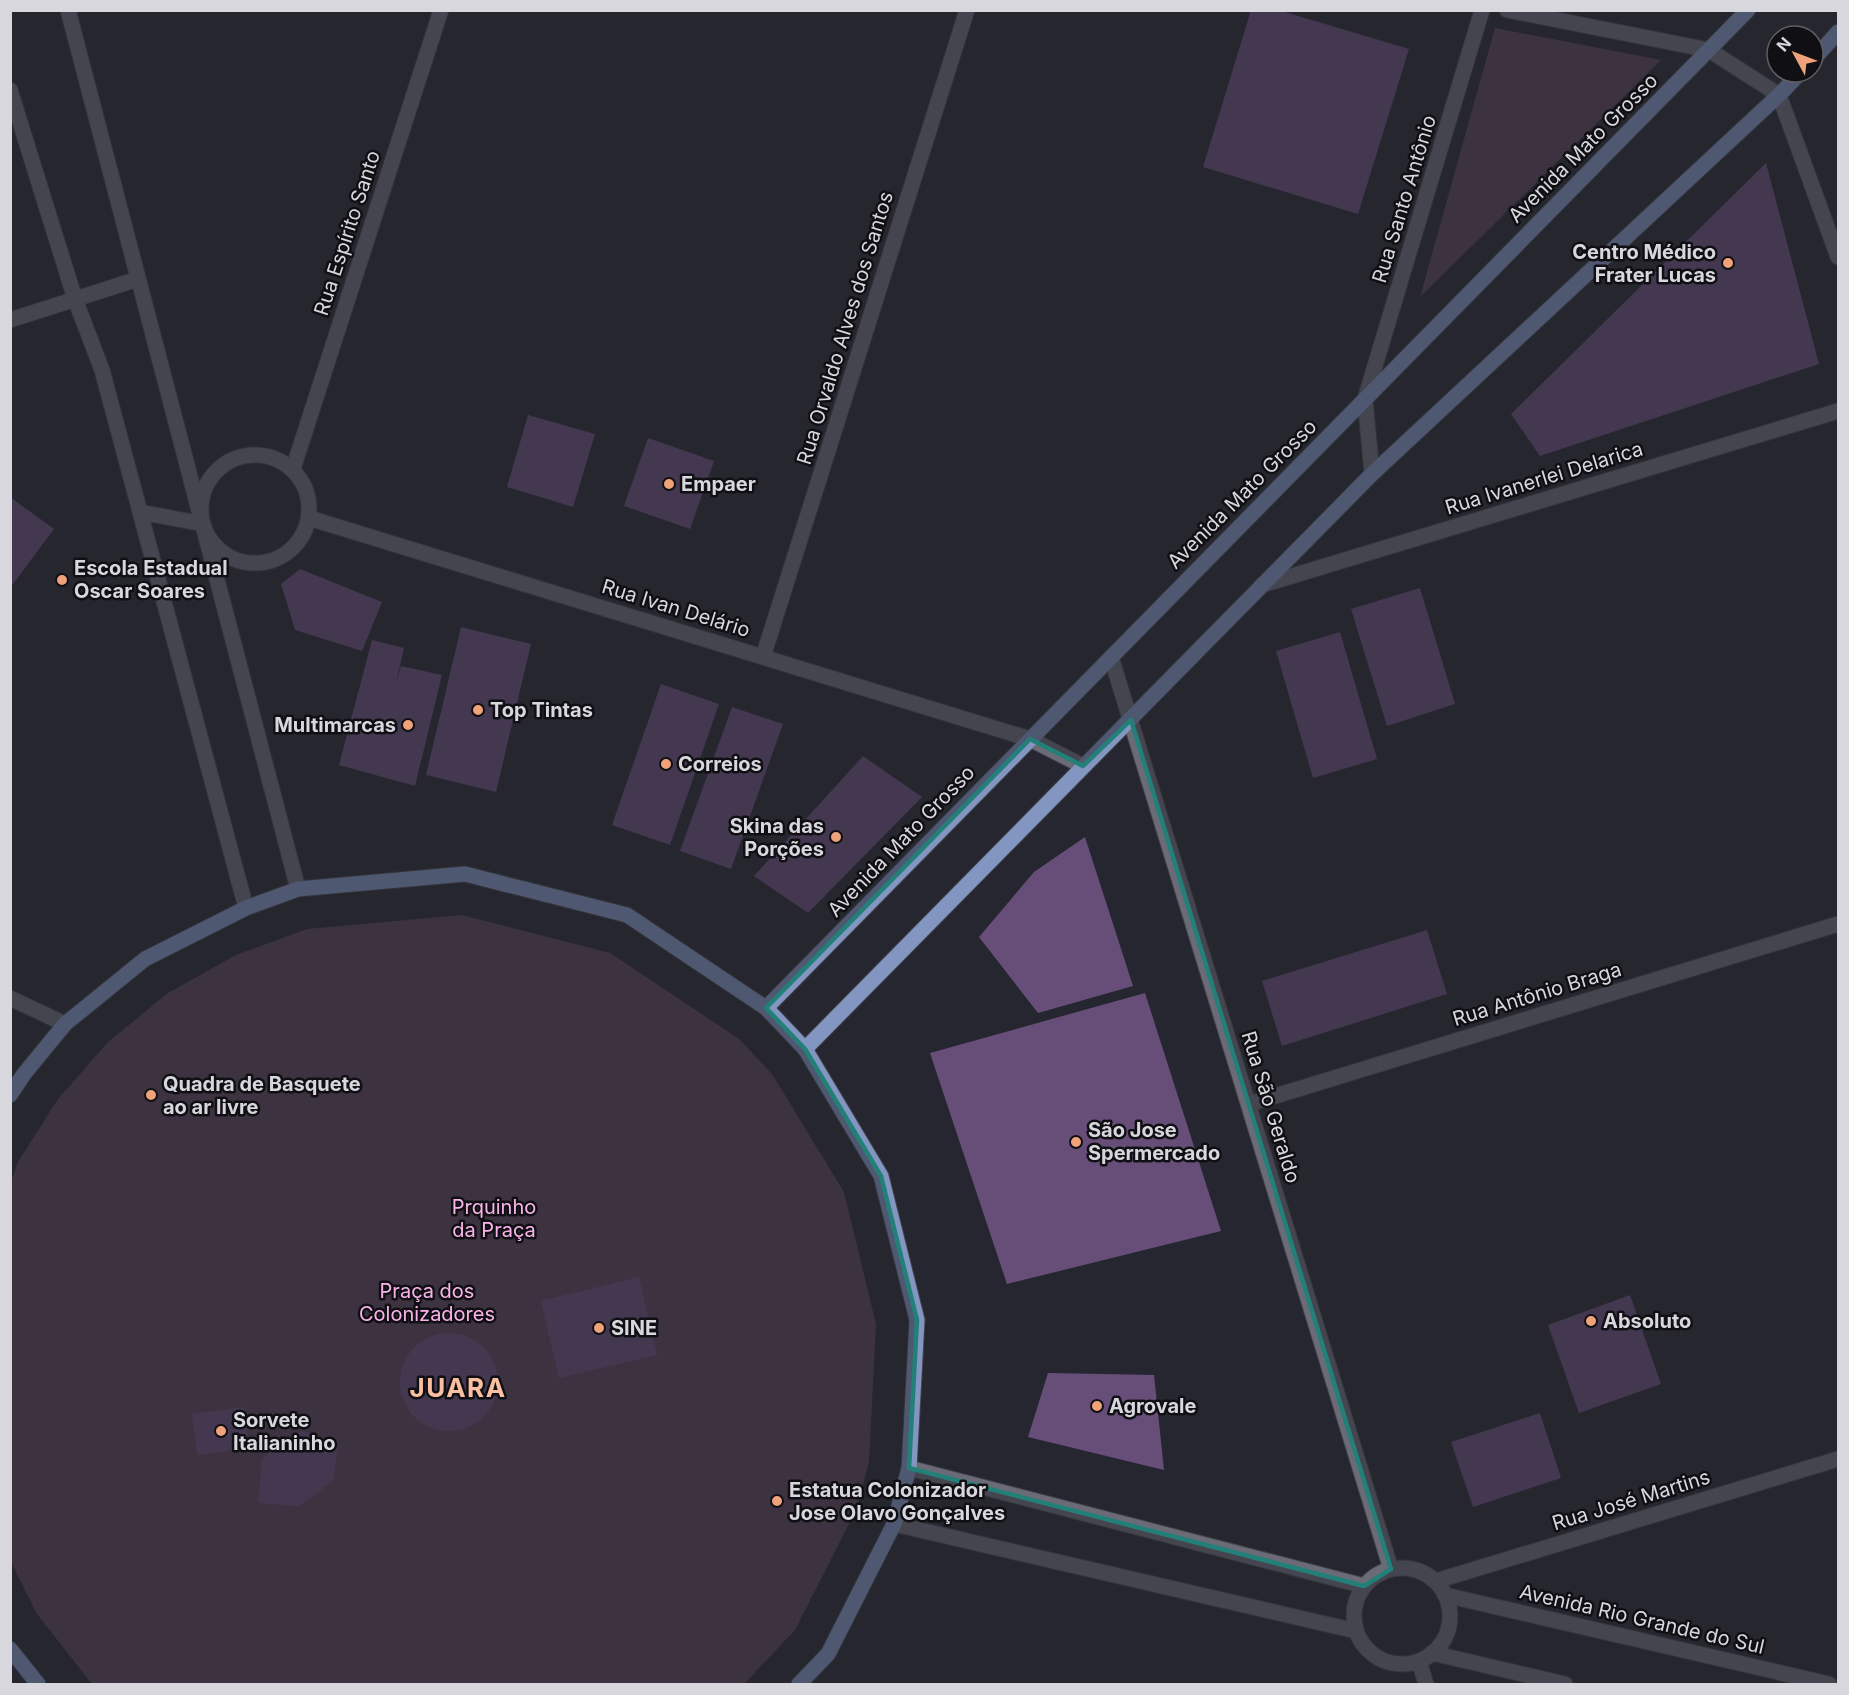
<svg xmlns="http://www.w3.org/2000/svg" width="1849" height="1695" viewBox="0 0 1849 1695" font-family="Inter,sans-serif">
<style>
.green{fill:#5a4154}
.building{fill:#674e79}
.lines{fill:none;stroke-linecap:round;stroke-linejoin:round}
.minor-casing{stroke:#43434b;stroke-width:17}
.major-casing{stroke:#43434b;stroke-width:17}
.minor{stroke:#6b6b77;stroke-width:15}
.major{stroke:#8296c1;stroke-width:15}
.marked{fill:none;stroke:#238079;stroke-width:4.5;stroke-linejoin:round}
.poi-dot{fill:#f0a27a;stroke:#101014;stroke-width:2}
.labels{text-anchor:middle;dominant-baseline:central;stroke-width:5;stroke-linejoin:round;paint-order:stroke}
.street-label{font-size:20px;fill:#d8d7de;stroke:#101014}
.poi-label{font-size:20px;font-weight:bold;fill:#d8d7de;stroke:#101014;text-anchor:start}
.park-label{font-size:20px;fill:#f9b3e9;stroke:#101014}
.district-label{font-size:26px;font-weight:bold;letter-spacing:1.5px;fill:#fabea1;stroke:#101014}
</style>
<rect width="100%" height="100%" fill="#262630"/>
<g class="green">
<path d="M1495,28L1661,60L1420,297Z"/>
<path d="M462,915L610,953L739,1039L772,1074L844,1192L876,1324L869,1462L856,1510L795,1630L744,1684H92L37,1614L11,1562L10,1184L18,1162L58,1099L108,1042L168,993L236,955L307,929Z"/>
</g>
<g class="building">
<path d="M1251,10H1278L1409,49L1358,214L1203,167Z"/>
<path d="M1766,163L1819,364L1540,456L1511,414Z"/>
<path d="M528,415L595,434L573,507L507,487Z"/>
<path d="M648,438L714,461L690,529L624,506Z"/>
<path d="M10,497L54,529L10,588Z"/>
<path d="M300,569L382,602L362,651L295,630L281,584Z"/>
<path d="M1420,588L1455,704L1387,726L1351,609Z"/>
<path d="M461,627L531,644L496,792L426,775Z"/>
<path d="M1340,632L1377,759L1313,778L1276,651Z"/>
<path d="M372,640L404,648L396,683L401,666L442,675L415,786L339,765Z"/>
<path d="M661,684L719,704L670,845L612,825Z"/>
<path d="M732,707L783,724L731,869L680,851Z"/>
<path d="M863,756L922,797L808,913L754,876Z"/>
<path d="M1085,837L1133,986L1038,1013L979,937L1034,872Z"/>
<path d="M1427,930L1447,994L1282,1046L1262,981Z"/>
<path d="M1145,993L1221,1231L1007,1284L930,1053Z"/>
<path d="M639,1277L657,1355L559,1378L541,1301Z"/>
<path d="M1630,1295L1661,1384L1579,1413L1548,1325Z"/>
<circle cx="449" cy="1382" r="49"/>
<path d="M1048,1373L1154,1375L1164,1470L1028,1437Z"/>
<path d="M244,1407L250,1448L197,1455L192,1414Z"/>
<path d="M1540,1413L1561,1478L1473,1507L1451,1442Z"/>
<path d="M302,1430L338,1446L333,1481L299,1506L258,1503L262,1458Z"/>
</g>
<g class="lines">
<defs>
<g id="minor">
<path d="M68,10L298,889"/>
<path d="M1507,10L1709,50L1779,95L1838,257"/>
<path d="M10,90L75,299L102,370L246,908"/>
<path d="M10,320L138,279"/>
<circle cx="255" cy="509" r="54"/>
<path d="M293,469L441,10"/>
<path d="M1372,474L1365,399L1482,10"/>
<path d="M140,512L203,524"/>
<path d="M309,518L1030,739L1083,766"/>
<path d="M1262,585L1838,411"/>
<path d="M763,657L967,10"/>
<path d="M1111,657L1391,1569"/>
<path d="M10,998L65,1024"/>
<path d="M1249,1104L1838,924"/>
<path d="M909,1468L1364,1586"/>
<path d="M894,1524L1356,1631"/>
<circle cx="1402" cy="1616" r="48"/>
<path d="M1436,1581L1838,1459"/>
<path d="M1445,1595L1829,1684"/>
<path d="M1432,1653L1565,1684"/>
<path d="M1419,1661L1426,1684"/>
</g>
<g id="major">
<path d="M1813,60L1838,32"/>
<path d="M766,1008L1748,10"/>
<path d="M805,1049L1372,474L1779,95L1801,72"/>
<path d="M10,1095L24,1074L65,1024L145,959L246,908L298,889L465,874L627,915L766,1008L805,1049L881,1176L917,1320L909,1468L894,1524L828,1654L799,1684"/>
<path d="M10,1649L38,1684"/>
</g>
</defs>
<use href="#minor" class="minor-casing"/>
<use href="#major" class="major-casing"/>
<use href="#minor" class="minor"/>
<use href="#major" class="major"/>
</g>
<path d="M0 0H1849V1695H0ZM1131,720L1391,1569L1364,1586L909,1468L917,1320L881,1176L805,1049L766,1008L1030,739L1083,766Z" fill="#262630" fill-opacity=".55" fill-rule="evenodd"/>
<path class="marked" d="M1131,720L1391,1569L1364,1586L909,1468L917,1320L881,1176L805,1049L766,1008L1030,739L1083,766Z"/>
<g class="poi-dot">
<circle cx="1728" cy="263" r="6"/>
<circle cx="669" cy="484" r="6"/>
<circle cx="62" cy="580" r="6"/>
<circle cx="478" cy="710" r="6"/>
<circle cx="408" cy="725" r="6"/>
<circle cx="666" cy="764" r="6"/>
<circle cx="836" cy="837" r="6"/>
<circle cx="151" cy="1095" r="6"/>
<circle cx="1076" cy="1142" r="6"/>
<circle cx="1591" cy="1321" r="6"/>
<circle cx="599" cy="1328" r="6"/>
<circle cx="1097" cy="1406" r="6"/>
<circle cx="221" cy="1431" r="6"/>
<circle cx="777" cy="1501" r="6"/>
</g>
<g class="labels">
<g class="street-label">
<text transform="translate(1583 148) rotate(-45)">Avenida Mato Grosso</text>
<text transform="translate(1404 199) rotate(-73)">Rua Santo Antônio</text>
<text transform="translate(347 233) rotate(-72)">Rua Espírito Santo</text>
<text transform="translate(845 328) rotate(-73)">Rua Orvaldo Alves dos Santos</text>
<text transform="translate(1544 478) rotate(-17)">Rua Ivanerlei Delarica</text>
<text transform="translate(1242 494) rotate(-45)">Avenida Mato Grosso</text>
<text transform="translate(676 608) rotate(17)">Rua Ivan Delário</text>
<text transform="translate(901 841) rotate(-46)">Avenida Mato Grosso</text>
<text transform="translate(1537 994) rotate(-17)">Rua Antônio Braga</text>
<text transform="translate(1271 1107) rotate(73)">Rua São Geraldo</text>
<text transform="translate(1631 1500) rotate(-17)">Rua José Martins</text>
<text transform="translate(1642 1619) rotate(13)">Avenida Rio Grande do Sul</text>
</g>
<g class="poi-label">
<text x="1716" y="252" text-anchor="end">Centro Médico<tspan x="1716" dy="23">Frater Lucas</tspan></text>
<text x="681" y="484">Empaer</text>
<text x="74" y="568">Escola Estadual<tspan x="74" dy="23">Oscar Soares</tspan></text>
<text x="490" y="710">Top Tintas</text>
<text x="396" y="725" text-anchor="end">Multimarcas</text>
<text x="678" y="764">Correios</text>
<text x="824" y="826" text-anchor="end">Skina das<tspan x="824" dy="23">Porções</tspan></text>
<text x="163" y="1084">Quadra de Basquete<tspan x="163" dy="23">ao ar livre</tspan></text>
<text x="1088" y="1130">São Jose<tspan x="1088" dy="23">Spermercado</tspan></text>
<text x="1603" y="1321">Absoluto</text>
<text x="611" y="1328">SINE</text>
<text x="1109" y="1406">Agrovale</text>
<text x="233" y="1420">Sorvete<tspan x="233" dy="23">Italianinho</tspan></text>
<text x="789" y="1490">Estatua Colonizador<tspan x="789" dy="23">Jose Olavo Gonçalves</tspan></text>
</g>
<g class="park-label">
<text x="494" y="1207">Prquinho<tspan x="494" dy="23">da Praça</tspan></text>
<text x="427" y="1291">Praça dos<tspan x="427" dy="23">Colonizadores</tspan></text>
</g>
<g class="district-label">
<text x="458" y="1387">JUARA</text>
</g>
</g>
<rect width="1849" height="1695" fill="none" stroke="#d8d7de" stroke-width="24"/>
<g transform="translate(1795 54) rotate(311)"><circle r="28" fill="#101014" stroke="#606065" stroke-width="1.5"/>
<path d="M0-4.5L10 22L0 15L-10 22Z" fill="#f0a27a"/>
<text y="-9" font-size="16" font-weight="bold" text-anchor="middle" fill="#d8d7de">N</text>
</g>
</svg>
